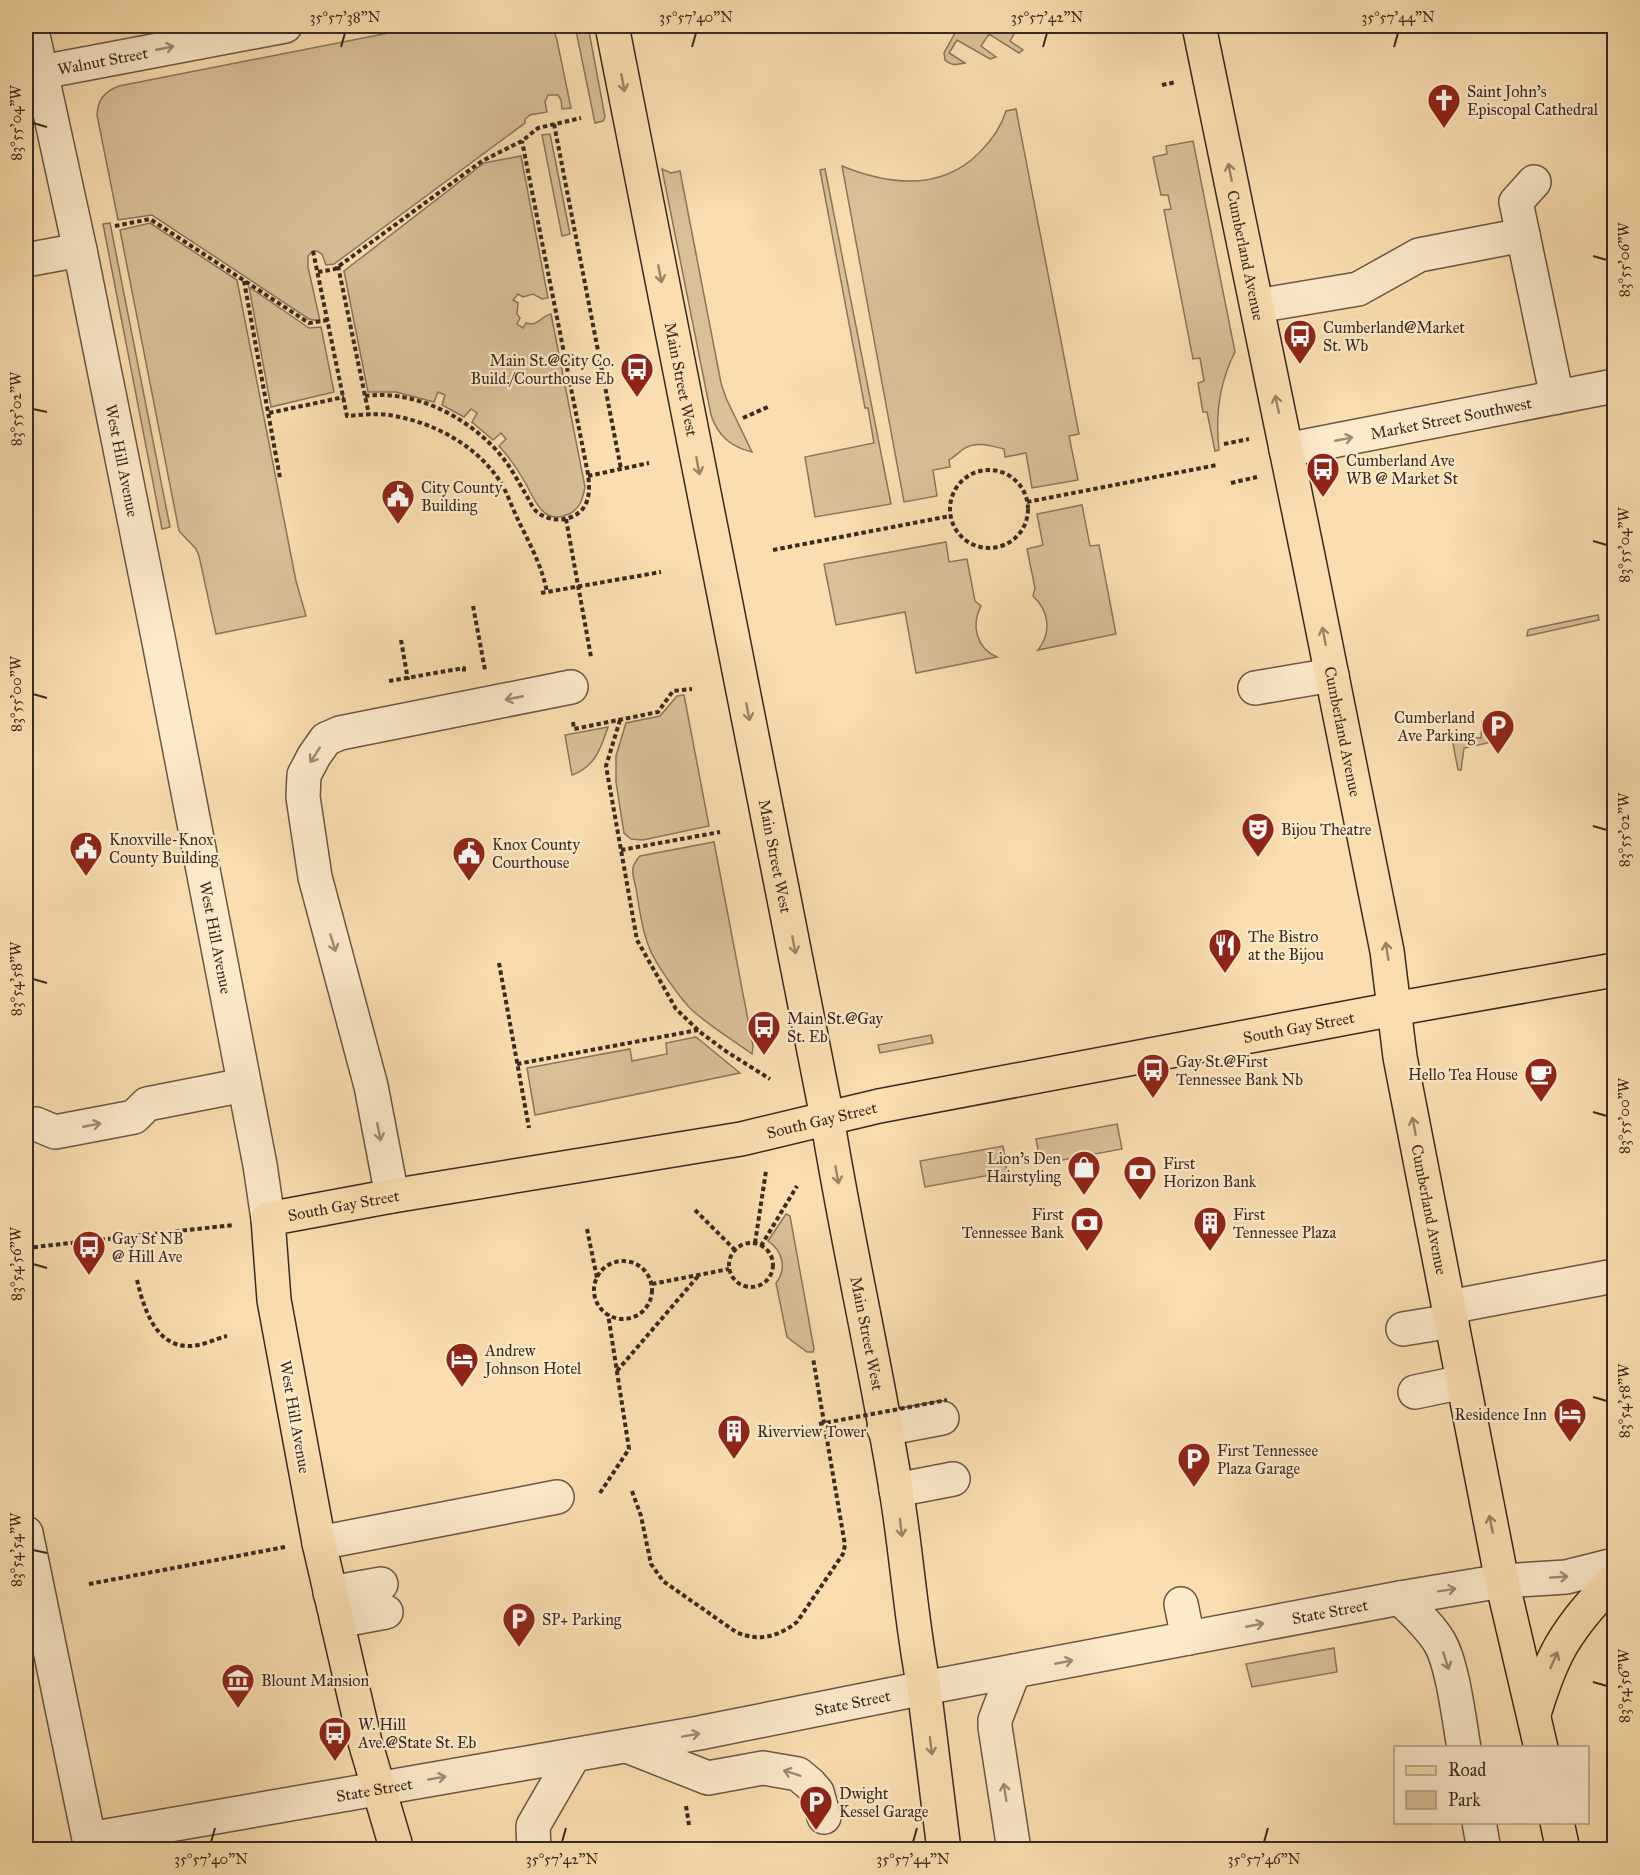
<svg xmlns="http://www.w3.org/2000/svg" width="1640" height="1875" viewBox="0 0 1640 1875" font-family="'IM FELL Great Primer',serif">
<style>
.green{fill:#d9c097;stroke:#88765c;stroke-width:1.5}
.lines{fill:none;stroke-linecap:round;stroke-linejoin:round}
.minor-casing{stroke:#685845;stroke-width:36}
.major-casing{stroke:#382b22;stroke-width:36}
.highway-casing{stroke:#382b22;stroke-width:36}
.path{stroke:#382b22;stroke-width:4;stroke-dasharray:4.5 3;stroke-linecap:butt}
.minor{stroke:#fceacb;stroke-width:33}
.major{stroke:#fadeaf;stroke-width:33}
.highway{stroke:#fadeaf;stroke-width:33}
.path-bridge{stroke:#382b22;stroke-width:4;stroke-dasharray:4.5 3;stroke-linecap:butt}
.oneway{stroke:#9a8a76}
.oneway2{stroke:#998468}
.ticks{fill:none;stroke:#382b22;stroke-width:2}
.labels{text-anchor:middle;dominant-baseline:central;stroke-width:4.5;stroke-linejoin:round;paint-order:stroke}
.street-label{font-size:16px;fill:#382b22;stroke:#fceacb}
.poi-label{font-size:16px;fill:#382b22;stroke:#fceacb;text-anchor:start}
.neatline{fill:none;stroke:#382b22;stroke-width:2}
.ticks-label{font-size:15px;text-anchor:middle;fill:#382b22}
</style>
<rect width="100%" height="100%" fill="#fadeaf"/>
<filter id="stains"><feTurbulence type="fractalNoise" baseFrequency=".00333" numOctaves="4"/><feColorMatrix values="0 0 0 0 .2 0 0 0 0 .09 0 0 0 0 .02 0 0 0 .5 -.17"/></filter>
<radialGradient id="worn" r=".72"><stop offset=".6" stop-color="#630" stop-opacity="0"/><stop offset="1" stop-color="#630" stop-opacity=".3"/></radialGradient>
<g class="green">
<path d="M424,26H552L557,40L571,108L562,109L561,100L558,95H548L545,102L547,112L530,115L525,119V123L334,264L326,265L322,254L317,251H313L308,256V267L320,321L309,319L152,215L118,220L97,115C98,99 104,92 119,86Z"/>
<path d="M575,26H588L605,117L603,121L595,123Z"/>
<path d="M959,26H972L977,32C990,29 1006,23 1018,27L1010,41L1023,50L1019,53L989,34L981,46L996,57L990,59L957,40L949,53L965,63C956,65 952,66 945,60L944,53Z"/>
<path d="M1016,109L1079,434L1069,436L1078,480L1032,488L1026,453L1005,457L1004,449C991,446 978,441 965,448C959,452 954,457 949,460L950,467L933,470L937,496L904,502L842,166C889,185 940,192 979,153C992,140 1001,128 1006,111Z"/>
<path d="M550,134L570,234L562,236L542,135Z"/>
<path d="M1193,141L1235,352C1219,383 1215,415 1219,450L1215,451L1207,412H1203L1198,383L1204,381L1200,358L1193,359L1164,210L1171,209L1168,195H1161L1153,157L1167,154L1166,146Z"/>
<path d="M521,156L548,298L542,299L533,294L523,297L518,294L513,300L518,303L517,314L520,318L517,324L523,328L526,323C538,327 541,316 551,314L585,487C583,498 580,509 569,514C544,526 535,501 526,484C519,471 509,457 499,446L506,439L501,433L493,440L472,422L477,413L471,409L464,417L442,405L445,395L438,392L434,402L396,392H368L344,271L484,163Z"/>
<path d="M662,169L671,173L680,171L721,383L726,398L752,452C731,447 718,436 711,415Z"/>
<path d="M825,169L891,504L815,517L805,457L874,443L868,408H865L820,170Z"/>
<path d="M110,223L170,527L162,529L103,224Z"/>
<path d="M150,223L237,280L296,581L306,616L216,634L199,556L196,549L179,531L120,230Z"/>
<path d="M249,287L309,328L321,327L334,392L271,407Z"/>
<path d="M1082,505L1090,546L1099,545L1116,634L1038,650C1052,632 1049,611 1033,596L1035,588L1027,549L1043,545L1037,514Z"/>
<path d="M946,542L949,562L967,559L975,601L981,606C971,625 976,648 997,657L916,673L905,612L836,625L824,564Z"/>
<path d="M1598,615L1599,620L1527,636L1528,630L1531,629Z"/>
<path d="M684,695L709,826L643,840L631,839L624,833L616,782V756L626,723L660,716L677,696Z"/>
<path d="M1509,717L1496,741L1464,748L1461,770H1458L1452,738L1454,736L1481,738L1482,721Z"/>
<path d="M608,727C601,748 595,767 572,775L565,735Z"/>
<path d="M714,842L753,1046L752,1054C733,1040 711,1027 693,1011C682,1001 654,962 649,947C642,930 640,912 637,894C635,877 627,870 640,856Z"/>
<path d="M931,1035L933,1043L880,1053L878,1045Z"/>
<path d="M696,1037L740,1073L535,1115L527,1068L630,1049L632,1061L667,1054L666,1043Z"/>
<path d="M1117,1124L1122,1149L1041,1164L1036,1139Z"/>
<path d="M1003,1146L1007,1172L925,1187L920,1161Z"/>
<path d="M786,1214L790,1216L814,1349L813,1352H807L787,1337L776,1283C787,1269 783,1251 768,1241Z"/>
<path d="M1334,1648L1337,1672L1252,1687L1246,1664Z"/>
</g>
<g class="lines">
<defs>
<g id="minor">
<path id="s1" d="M31,26L80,250L159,642L260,1165L268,1219"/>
<path id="s2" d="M26,75L285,26"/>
<path d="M1523,235L1516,202L1534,182"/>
<path d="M26,260L80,250"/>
<path d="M1257,306L1358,289L1419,255L1523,235L1557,397"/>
<path id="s3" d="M1286,450L1614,386"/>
<path d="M1255,688L1332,675"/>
<path d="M36,1124L55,1132L134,1117L147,1104L244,1085"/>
<path d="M392,1196L371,1086L315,877L303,797L304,775L314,756L326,739L340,733L571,687"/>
<path d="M1449,1307L1614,1276"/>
<path d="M1403,1329L1452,1321"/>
<path d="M1415,1392L1463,1382"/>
<path d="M884,1429L942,1418"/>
<path d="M896,1490L953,1479"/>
<path id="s4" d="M26,1533L89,1839L699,1733L924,1688L1400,1598L1502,1581L1566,1577L1614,1565"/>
<path d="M319,1543L557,1497"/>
<path d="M330,1593L381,1584"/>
<path d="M1400,1598C1414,1612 1430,1626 1440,1643C1453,1666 1459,1720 1464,1748"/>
<path d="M1181,1604L1188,1638"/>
<path d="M337,1621L386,1612"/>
<path d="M627,1746L708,1778L763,1768L798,1774L810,1784L817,1792L824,1817"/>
<path d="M1479,1822L1484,1850"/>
<path d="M534,1850L533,1826L574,1755"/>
<path d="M1014,1850L995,1727V1720L1014,1671"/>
</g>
<g id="major">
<path id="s5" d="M612,26L827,1117C847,1242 876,1365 896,1489C907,1555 911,1622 924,1688"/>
<path id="s6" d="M1199,26L1308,556L1387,951L1400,1057L1502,1581"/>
<path id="s7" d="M397,1850L365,1742L319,1543L274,1300L268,1219L392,1196L741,1139L879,1106L1394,1009L1614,970"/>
</g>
<g id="highway">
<path d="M1502,1581L1541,1748"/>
<path d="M924,1688L944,1850"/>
<path d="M1534,1714C1540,1694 1547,1673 1557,1653C1571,1626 1593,1601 1614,1580"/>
<path d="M1557,1822L1563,1850"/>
</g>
</defs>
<use href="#minor" class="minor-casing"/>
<use href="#major" class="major-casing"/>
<use href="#highway" class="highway-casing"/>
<g class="path">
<path d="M1027,26L1034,27L1046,26"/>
<path d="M1162,85L1176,82"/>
<path d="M554,124L621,469"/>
<path d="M115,226L150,219L309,323L328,320"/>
<path d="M313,251L347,416C361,415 375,413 389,415C434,422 479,446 503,486C509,498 514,512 520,524C531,546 542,567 547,592"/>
<path d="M338,266L369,415"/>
<path d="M318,272L335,269L482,161L522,141L538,128L581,118"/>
<path d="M244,281L280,478"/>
<path d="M365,396C416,389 472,419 503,458C511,468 518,481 525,493C529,499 532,508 537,512C553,525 580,521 587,501C590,492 589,483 588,474L522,141"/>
<path d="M269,413L344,397"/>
<path d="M743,418L770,406"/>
<path d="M1224,444L1249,439"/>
<circle cx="989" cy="509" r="39"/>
<path d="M588,476L649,463"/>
<path d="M1231,483L1257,477"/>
<path d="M1027,502L1217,465"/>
<path d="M566,519L591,657"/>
<path d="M773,550L950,516"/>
<path d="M541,593L661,572"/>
<path d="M473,606L485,670"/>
<path d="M401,640L408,680"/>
<path d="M389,681L464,668V673"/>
<path d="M620,720L606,766L637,940L676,1009L700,1032L727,1052L770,1079"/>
<path d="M573,722L574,729L658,712L673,691L692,689"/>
<path d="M621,850L720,832"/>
<path d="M499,963L529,1128"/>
<path d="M517,1064L698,1030"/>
<path d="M695,1210L735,1250"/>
<path d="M587,1229L597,1278"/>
<circle cx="751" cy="1265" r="22"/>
<path d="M755,1243L766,1171"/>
<path d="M761,1246L797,1186"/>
<path d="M26,1248L233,1225"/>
<circle cx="623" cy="1290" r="29"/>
<path d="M137,1280C143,1305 154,1345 187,1346C200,1347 215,1339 227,1336"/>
<path d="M652,1284L729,1269"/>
<path d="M617,1371L699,1275"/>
<path d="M632,1491L641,1516L651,1564L663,1581L736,1632C758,1642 778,1637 797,1622L843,1554L845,1545L813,1358"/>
<path d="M600,1493L629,1449L608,1314"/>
<path d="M89,1584L285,1547"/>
<path d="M686,1806L689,1825"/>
</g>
<use href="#minor" class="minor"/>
<use href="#major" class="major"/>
<use href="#highway" class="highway"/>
<path class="path-bridge" d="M819,1424L947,1400"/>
</g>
<defs><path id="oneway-shaft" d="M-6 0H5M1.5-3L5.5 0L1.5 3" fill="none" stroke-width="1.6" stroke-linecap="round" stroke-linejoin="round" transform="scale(1.5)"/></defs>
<g class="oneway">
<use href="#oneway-shaft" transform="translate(165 48) rotate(-11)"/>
<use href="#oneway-shaft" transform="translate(1344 439) rotate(-11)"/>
<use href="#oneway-shaft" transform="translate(514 698) rotate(169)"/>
<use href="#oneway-shaft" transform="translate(315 755) rotate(123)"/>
<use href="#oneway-shaft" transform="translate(333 943) rotate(73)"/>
<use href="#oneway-shaft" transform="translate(92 1125) rotate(-11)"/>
<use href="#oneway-shaft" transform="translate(379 1132) rotate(79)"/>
<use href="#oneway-shaft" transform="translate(1559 1577) rotate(-4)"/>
<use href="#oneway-shaft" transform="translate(1447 1590) rotate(-9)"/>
<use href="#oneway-shaft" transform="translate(1255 1625) rotate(-11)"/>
<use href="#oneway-shaft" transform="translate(1446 1661) rotate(72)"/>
<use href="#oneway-shaft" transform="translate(1064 1662) rotate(-11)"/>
<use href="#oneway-shaft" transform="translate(691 1735) rotate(-10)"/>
<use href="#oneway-shaft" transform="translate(792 1773) rotate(-162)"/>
<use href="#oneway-shaft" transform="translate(437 1778) rotate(-10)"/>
<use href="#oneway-shaft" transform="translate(1005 1792) rotate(-99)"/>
</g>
<g class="oneway2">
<use href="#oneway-shaft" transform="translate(623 83) rotate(79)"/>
<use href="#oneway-shaft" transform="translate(1230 172) rotate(-101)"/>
<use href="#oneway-shaft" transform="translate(660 274) rotate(79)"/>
<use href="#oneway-shaft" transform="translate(1277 404) rotate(-102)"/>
<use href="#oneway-shaft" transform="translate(698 466) rotate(79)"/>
<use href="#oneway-shaft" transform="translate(1324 636) rotate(-101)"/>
<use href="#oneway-shaft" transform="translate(748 712) rotate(79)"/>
<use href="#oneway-shaft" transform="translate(794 945) rotate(79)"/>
<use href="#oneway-shaft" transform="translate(1387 951) rotate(-99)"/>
<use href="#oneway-shaft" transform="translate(1414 1126) rotate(-101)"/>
<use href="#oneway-shaft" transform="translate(837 1175) rotate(80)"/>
<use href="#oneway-shaft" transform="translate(1491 1524) rotate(-101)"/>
<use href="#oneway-shaft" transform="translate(901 1528) rotate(83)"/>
<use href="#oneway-shaft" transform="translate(1554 1660) rotate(-66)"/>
<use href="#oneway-shaft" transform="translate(931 1746) rotate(83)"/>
</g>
<path class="ticks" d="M341,47L345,33M692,47L696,33M1043,47L1047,33M1394,47L1398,33M33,123L47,127M1593,256L1607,260M33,409L47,412M1593,541L1607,545M33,694L47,698M1593,826L1607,830M33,979L47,983M1593,1112L1607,1116M33,1264L47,1268M1593,1397L1607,1401M33,1550L47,1553M1593,1682L1607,1686M211,1842L215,1828M562,1842L566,1828M913,1842L917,1828M1264,1842L1268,1828"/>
<defs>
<symbol id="church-pin" viewBox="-11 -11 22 30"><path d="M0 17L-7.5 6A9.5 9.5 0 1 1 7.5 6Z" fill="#8f2418" stroke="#fceacb"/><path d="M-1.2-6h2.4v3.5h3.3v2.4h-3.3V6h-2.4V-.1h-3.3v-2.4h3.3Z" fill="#fff"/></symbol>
<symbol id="bus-pin" viewBox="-11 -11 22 30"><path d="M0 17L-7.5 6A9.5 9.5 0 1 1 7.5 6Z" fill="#8f2418" stroke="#fceacb"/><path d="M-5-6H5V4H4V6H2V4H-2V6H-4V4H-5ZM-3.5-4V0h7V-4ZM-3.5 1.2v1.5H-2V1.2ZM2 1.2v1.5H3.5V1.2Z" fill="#fff"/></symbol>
<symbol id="civic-pin" viewBox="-11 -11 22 30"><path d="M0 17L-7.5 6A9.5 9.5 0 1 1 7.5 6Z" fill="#8f2418" stroke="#fceacb"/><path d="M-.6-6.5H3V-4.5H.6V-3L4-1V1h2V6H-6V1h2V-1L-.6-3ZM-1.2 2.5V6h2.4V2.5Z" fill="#fff"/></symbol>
<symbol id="parking-pin" viewBox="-11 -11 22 30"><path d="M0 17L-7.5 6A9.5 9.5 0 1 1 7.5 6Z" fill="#8f2418" stroke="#fceacb"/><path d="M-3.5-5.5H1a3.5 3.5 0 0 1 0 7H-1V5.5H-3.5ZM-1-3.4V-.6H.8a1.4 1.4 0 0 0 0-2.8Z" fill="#fff"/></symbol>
<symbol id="theatre-pin" viewBox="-11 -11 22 30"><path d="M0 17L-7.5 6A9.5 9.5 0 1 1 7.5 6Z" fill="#8f2418" stroke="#fceacb"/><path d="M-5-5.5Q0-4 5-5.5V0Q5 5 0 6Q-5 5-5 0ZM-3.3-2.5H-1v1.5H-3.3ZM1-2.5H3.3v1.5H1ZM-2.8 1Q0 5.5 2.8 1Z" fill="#fff"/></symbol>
<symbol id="restaurant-pin" viewBox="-11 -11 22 30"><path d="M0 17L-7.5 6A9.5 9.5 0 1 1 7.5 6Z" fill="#8f2418" stroke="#fceacb"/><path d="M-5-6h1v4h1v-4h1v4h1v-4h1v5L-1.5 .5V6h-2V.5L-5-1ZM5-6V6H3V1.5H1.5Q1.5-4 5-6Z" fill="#fff"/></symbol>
<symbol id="cafe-pin" viewBox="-11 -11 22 30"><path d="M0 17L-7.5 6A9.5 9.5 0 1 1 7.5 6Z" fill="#8f2418" stroke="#fceacb"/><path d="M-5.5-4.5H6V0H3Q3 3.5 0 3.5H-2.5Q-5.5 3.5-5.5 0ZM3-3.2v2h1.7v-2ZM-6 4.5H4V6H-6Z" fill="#fff"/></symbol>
<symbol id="shop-pin" viewBox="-11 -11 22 30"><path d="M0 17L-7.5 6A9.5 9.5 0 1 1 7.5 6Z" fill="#8f2418" stroke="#fceacb"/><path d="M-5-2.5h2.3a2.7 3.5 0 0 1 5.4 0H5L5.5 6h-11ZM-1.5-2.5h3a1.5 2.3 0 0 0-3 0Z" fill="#fff"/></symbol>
<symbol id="bank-pin" viewBox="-11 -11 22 30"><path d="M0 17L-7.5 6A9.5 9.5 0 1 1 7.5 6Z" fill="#8f2418" stroke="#fceacb"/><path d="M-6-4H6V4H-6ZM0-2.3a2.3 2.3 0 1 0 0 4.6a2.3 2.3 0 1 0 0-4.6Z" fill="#fff"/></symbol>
<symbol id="building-pin" viewBox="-11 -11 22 30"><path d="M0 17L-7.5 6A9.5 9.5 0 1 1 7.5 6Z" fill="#8f2418" stroke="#fceacb"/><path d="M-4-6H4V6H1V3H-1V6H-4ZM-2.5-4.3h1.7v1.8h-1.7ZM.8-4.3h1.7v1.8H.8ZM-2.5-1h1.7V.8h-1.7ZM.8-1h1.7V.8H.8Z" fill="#fff"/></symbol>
<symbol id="hotel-pin" viewBox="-11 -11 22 30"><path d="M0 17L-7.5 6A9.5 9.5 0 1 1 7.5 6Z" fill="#8f2418" stroke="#fceacb"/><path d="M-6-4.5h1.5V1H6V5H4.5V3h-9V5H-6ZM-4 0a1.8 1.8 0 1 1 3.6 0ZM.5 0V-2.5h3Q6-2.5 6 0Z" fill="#fff"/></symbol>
<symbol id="museum-pin" viewBox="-11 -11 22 30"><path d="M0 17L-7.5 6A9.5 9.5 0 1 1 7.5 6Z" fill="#8f2418" stroke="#fceacb"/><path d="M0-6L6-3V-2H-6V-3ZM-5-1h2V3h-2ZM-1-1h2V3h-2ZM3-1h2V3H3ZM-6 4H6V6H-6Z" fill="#fff"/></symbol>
</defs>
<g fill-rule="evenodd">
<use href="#church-pin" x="1425" y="81" width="38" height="52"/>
<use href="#bus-pin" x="1281" y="317" width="38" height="52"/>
<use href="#bus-pin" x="618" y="350" width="38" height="52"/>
<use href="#bus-pin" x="1304" y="450" width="38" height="52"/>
<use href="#civic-pin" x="379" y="477" width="38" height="52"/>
<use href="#parking-pin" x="1479" y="707" width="38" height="52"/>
<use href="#theatre-pin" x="1239" y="810" width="38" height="52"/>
<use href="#civic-pin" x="67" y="829" width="38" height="52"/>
<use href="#civic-pin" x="450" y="834" width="38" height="52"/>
<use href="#restaurant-pin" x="1206" y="926" width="38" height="52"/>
<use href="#bus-pin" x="745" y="1008" width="38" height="52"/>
<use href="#bus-pin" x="1134" y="1051" width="38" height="52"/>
<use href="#cafe-pin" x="1522" y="1055" width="38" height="52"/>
<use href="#shop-pin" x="1065" y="1148" width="38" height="52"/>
<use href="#bank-pin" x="1121" y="1153" width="38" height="52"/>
<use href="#bank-pin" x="1068" y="1204" width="38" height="52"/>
<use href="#building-pin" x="1191" y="1204" width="38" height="52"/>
<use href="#bus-pin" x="70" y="1228" width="38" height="52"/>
<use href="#hotel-pin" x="443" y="1340" width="38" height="52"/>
<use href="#hotel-pin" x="1551" y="1395" width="38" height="52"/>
<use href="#building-pin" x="715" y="1412" width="38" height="52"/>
<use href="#parking-pin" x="1175" y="1440" width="38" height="52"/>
<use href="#parking-pin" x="500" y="1600" width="38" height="52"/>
<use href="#museum-pin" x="219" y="1661" width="38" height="52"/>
<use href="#bus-pin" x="316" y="1714" width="38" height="52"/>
<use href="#parking-pin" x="797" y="1783" width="38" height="52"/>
</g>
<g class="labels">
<g class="street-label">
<text stroke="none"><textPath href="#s2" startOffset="78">Walnut Street</textPath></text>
<text stroke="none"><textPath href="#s6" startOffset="234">Cumberland Avenue</textPath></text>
<text stroke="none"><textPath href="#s5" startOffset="360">Main Street West</textPath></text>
<text stroke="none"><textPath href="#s3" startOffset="168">Market Street Southwest</textPath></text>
<text stroke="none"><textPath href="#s1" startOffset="444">West Hill Avenue</textPath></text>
<text stroke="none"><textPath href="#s6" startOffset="720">Cumberland Avenue</textPath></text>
<text stroke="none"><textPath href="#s5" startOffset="846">Main Street West</textPath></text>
<text stroke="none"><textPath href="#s1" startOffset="930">West Hill Avenue</textPath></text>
<text stroke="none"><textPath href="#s7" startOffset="1694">South Gay Street</textPath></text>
<text stroke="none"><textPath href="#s7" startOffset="1208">South Gay Street</textPath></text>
<text stroke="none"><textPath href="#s7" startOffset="722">South Gay Street</textPath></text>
<text stroke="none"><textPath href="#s6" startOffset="1206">Cumberland Avenue</textPath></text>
<text stroke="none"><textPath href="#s5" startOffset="1332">Main Street West</textPath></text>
<text transform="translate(295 1417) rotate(80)">West Hill Avenue</text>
<text stroke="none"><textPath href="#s4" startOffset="1574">State Street</textPath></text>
<text stroke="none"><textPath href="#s4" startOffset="1088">State Street</textPath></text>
<text stroke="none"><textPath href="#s4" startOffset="602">State Street</textPath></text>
</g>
<g class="poi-label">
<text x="1467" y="91">Saint John's<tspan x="1467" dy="18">Episcopal Cathedral</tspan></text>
<text x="1323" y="327">Cumberland@Market<tspan x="1323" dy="18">St. Wb</tspan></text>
<text x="614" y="360" text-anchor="end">Main St.@City Co.<tspan x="614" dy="18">Build./Courthouse Eb</tspan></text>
<text x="1346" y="460">Cumberland Ave<tspan x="1346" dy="18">WB @ Market St</tspan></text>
<text x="421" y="487">City County<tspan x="421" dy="18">Building</tspan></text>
<text x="1475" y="717" text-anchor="end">Cumberland<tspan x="1475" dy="18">Ave Parking</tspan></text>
<text x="1281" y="829">Bijou Theatre</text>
<text x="109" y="839">Knoxville-Knox<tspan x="109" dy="18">County Building</tspan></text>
<text x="492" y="844">Knox County<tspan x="492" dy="18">Courthouse</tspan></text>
<text x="1248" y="936">The Bistro<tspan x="1248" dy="18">at the Bijou</tspan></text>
<text x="787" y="1018">Main St.@Gay<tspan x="787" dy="18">St. Eb</tspan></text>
<text x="1176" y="1061">Gay St.@First<tspan x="1176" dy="18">Tennessee Bank Nb</tspan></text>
<text x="1518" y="1074" text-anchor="end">Hello Tea House</text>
<text x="1061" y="1158" text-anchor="end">Lion's Den<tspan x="1061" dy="18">Hairstyling</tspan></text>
<text x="1163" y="1163">First<tspan x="1163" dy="18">Horizon Bank</tspan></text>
<text x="1064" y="1214" text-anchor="end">First<tspan x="1064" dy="18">Tennessee Bank</tspan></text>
<text x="1233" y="1214">First<tspan x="1233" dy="18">Tennessee Plaza</tspan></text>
<text x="112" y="1238">Gay St NB<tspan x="112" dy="18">@ Hill Ave</tspan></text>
<text x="485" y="1350">Andrew<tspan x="485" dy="18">Johnson Hotel</tspan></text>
<text x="1547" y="1414" text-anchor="end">Residence Inn</text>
<text x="757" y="1431">Riverview Tower</text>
<text x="1217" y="1450">First Tennessee<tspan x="1217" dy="18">Plaza Garage</tspan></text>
<text x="542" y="1619">SP+ Parking</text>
<text x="261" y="1680">Blount Mansion</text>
<text x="358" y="1724">W. Hill<tspan x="358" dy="18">Ave.@State St. Eb</tspan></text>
<text x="839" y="1793">Dwight<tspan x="839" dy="18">Kessel Garage</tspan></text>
</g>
</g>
<rect width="1640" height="1875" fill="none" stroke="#fadeaf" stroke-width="66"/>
<rect x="1394" y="1746" width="195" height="78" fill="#fceacb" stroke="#ae9e87" stroke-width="1.5"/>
<rect x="1406" y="1766" width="30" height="9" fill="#fadeaf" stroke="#ae9e87" stroke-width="1.5"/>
<text x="1448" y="1776" font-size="18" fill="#382b22">Road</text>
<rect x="1406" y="1791" width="30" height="18" fill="#d9c097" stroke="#ae9e87" stroke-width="1.5"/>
<text x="1448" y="1806" font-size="18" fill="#382b22">Park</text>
<rect x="33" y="33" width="1574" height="1809" class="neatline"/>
<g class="ticks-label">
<text x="345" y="22">35°57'38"N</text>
<text x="696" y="22">35°57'40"N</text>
<text x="1047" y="22">35°57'42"N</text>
<text x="1398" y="22">35°57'44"N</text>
<text transform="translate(16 123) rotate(-90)" y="5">83°55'04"W</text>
<text transform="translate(1624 260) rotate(-90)" y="5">83°55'06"W</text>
<text transform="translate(16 409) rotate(-90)" y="5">83°55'02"W</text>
<text transform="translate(1624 545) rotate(-90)" y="5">83°55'04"W</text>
<text transform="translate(16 694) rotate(-90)" y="5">83°55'00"W</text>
<text transform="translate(1624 830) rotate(-90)" y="5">83°55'02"W</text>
<text transform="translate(16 979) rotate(-90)" y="5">83°54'58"W</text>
<text transform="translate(1624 1116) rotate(-90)" y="5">83°55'00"W</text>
<text transform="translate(16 1264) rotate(-90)" y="5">83°54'56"W</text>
<text transform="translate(1624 1401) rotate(-90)" y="5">83°54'58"W</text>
<text transform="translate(16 1550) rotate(-90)" y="5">83°54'54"W</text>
<text transform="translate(1624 1686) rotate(-90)" y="5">83°54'56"W</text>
<text x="211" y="1864">35°57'40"N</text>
<text x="562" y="1864">35°57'42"N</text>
<text x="913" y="1864">35°57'44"N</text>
<text x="1264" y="1864">35°57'46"N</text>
</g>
<rect width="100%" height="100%" filter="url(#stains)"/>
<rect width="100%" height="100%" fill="url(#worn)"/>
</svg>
